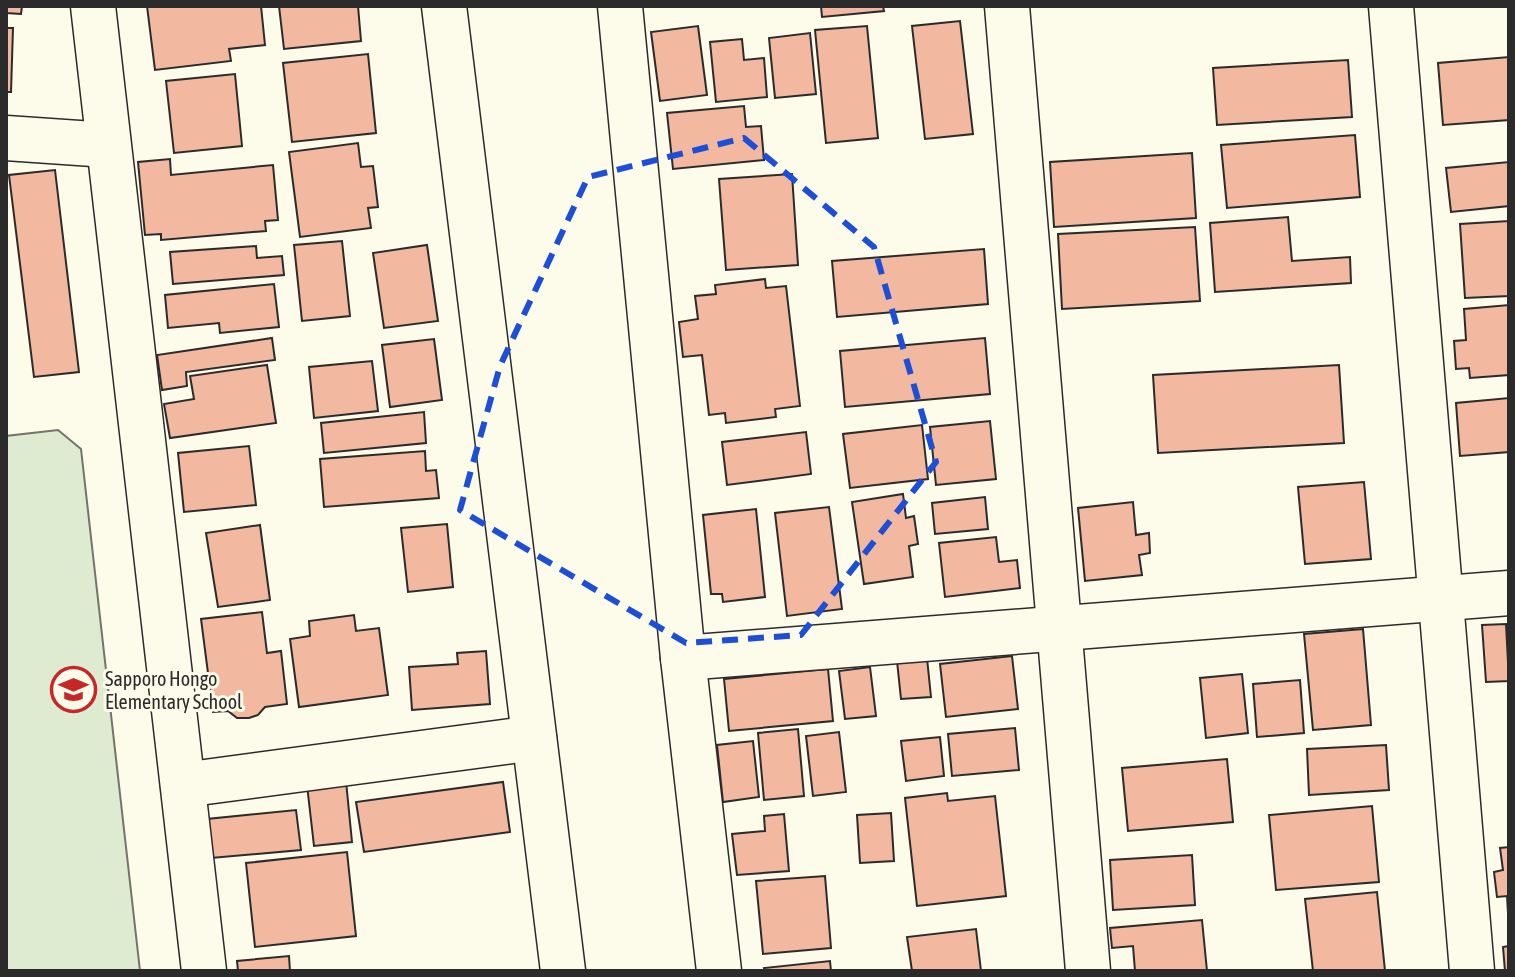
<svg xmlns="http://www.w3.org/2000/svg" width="1515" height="977" viewBox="0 0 1515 977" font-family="'Asap Condensed',sans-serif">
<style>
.park{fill:#deebd1;stroke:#74746e;stroke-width:2}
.building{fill:#f2b8a0;stroke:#2b2b2b;stroke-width:2}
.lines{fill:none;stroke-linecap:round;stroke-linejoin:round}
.minor-casing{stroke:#2b2b2b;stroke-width:47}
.minor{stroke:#fdfbea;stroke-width:44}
.marked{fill:none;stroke:#1d4ed8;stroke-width:6;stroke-dasharray:16 10;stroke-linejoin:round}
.labels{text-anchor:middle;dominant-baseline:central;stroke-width:6;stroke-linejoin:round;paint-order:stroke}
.poi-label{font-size:20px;fill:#2b2b2b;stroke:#fdfbea;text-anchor:start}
</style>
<rect width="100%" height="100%" fill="#fdfbea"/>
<path class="park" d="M58,430L81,449L140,971H6V436Z"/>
<g class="building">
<path d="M6,6H22L21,14L6,13Z"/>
<path d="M147,6H261L265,45L229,49L231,61L155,70Z"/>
<path d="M279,6H358L361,41L284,49Z"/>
<path d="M821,6H883L884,11L822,17Z"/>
<path d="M960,21L973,134L925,139L912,26Z"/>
<path d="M698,26L707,95L660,101L651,32Z"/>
<path d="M867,26L878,138L826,143L815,30Z"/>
<path d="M6,28H13L11,92H6Z"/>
<path d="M810,33L816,94L775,98L769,38Z"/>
<path d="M742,39L744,60L764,58L767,97L716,102L710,42Z"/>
<path d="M368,54L376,133L292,142L283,63Z"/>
<path d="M1509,57V120L1443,125L1438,63Z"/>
<path d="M1348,60L1352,117L1217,125L1213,68Z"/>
<path d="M235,74L242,146L174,153L166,81Z"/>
<path d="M744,106L746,127L761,126L764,160L673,169L667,113Z"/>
<path d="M1355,135L1360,197L1227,208L1221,145Z"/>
<path d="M358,143L361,167L373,166L378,207L368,208L371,228L300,237L289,152Z"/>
<path d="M1192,153L1196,218L1054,227L1050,162Z"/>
<path d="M170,159L171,175L273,165L278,220L265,221L266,231L161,240V234L145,235L138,162Z"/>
<path d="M1509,162V206L1451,212L1446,168Z"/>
<path d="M55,170L79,372L34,377L9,175Z"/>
<path d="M792,174L798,265L726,270L719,179Z"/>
<path d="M1288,217L1292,261L1350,257L1351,283L1215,292L1210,223Z"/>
<path d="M1509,221V296L1465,298L1460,224Z"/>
<path d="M1195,227L1200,301L1062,309L1058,234Z"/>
<path d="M342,241L350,316L302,321L294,245Z"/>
<path d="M427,245L438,321L384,328L373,253Z"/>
<path d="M256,246L257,258L282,256L284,275L173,284L170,252Z"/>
<path d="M984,249L988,304L837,317L832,261Z"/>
<path d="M765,279L766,288L786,286L800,406L775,409L776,417L726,423L725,413L709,415L702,355L683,357L679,322L698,319L695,296L716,294L715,285Z"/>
<path d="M274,284L279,327L220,333L219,323L168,328L165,295Z"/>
<path d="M1509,305V375L1470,378L1469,368L1456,369L1454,341L1466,340L1464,309Z"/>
<path d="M272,338L275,360L186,372L187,386L162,390L157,355Z"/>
<path d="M985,338L990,394L845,407L840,351Z"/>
<path d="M434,339L442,400L390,407L382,345Z"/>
<path d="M372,361L378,411L314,418L309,367Z"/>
<path d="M267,365L276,423L170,438L164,404L194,399L190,376Z"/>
<path d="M1339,365L1344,443L1158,453L1153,375Z"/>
<path d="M1509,398V452L1460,456L1456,403Z"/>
<path d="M424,412L426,443L324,453L321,423Z"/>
<path d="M990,421L996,479L936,485L930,427Z"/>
<path d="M922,425L928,479L850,488L843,434Z"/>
<path d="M806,432L811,474L727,485L722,442Z"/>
<path d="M249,446L256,505L184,512L178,453Z"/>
<path d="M425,451L426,471L436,470L439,498L324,507L320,459Z"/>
<path d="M1364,482L1371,559L1305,564L1298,487Z"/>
<path d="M903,494L906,518L914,516L918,544L909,546L913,577L864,584L852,502Z"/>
<path d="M985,497L988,529L935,534L932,503Z"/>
<path d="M1133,502L1136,535L1149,533L1150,553L1139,555L1142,575L1085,581L1078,508Z"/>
<path d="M829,507L842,609L787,616L775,513Z"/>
<path d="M756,509L765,597L723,602L722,594H711L703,515Z"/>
<path d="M447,524L453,587L408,592L401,528Z"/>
<path d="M260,525L270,600L218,607L206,533Z"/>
<path d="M996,537L999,562L1017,560L1020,588L945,597L939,543Z"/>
<path d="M262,612L267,653L281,651L287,704L265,707L258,715L249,718H237L228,711L213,712L201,619Z"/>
<path d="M354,615L356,631L379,628L388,695L299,707L290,639L310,636L309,621Z"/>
<path d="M1506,624L1509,681L1486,682L1482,625Z"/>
<path d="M1363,629L1371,725L1313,730L1304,634Z"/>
<path d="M486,651L490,704L412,710L409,667L458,664L457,653Z"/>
<path d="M1012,656L1018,709L946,717L940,664Z"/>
<path d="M927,658L931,697L901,699L897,661Z"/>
<path d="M870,667L876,716L845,719L839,671Z"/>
<path d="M828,669L833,721L729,731L724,679Z"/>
<path d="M1242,674L1248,733L1206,738L1200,678Z"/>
<path d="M1300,680L1304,733L1257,737L1253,684Z"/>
<path d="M1015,728L1019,770L952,776L948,734Z"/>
<path d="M798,729L804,796L764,800L758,733Z"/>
<path d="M839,732L846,792L813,796L806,736Z"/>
<path d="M940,737L944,776L906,781L901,741Z"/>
<path d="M753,741L759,797L723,802L717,745Z"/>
<path d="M1386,745L1389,790L1309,795L1307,749Z"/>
<path d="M1227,759L1233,822L1128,831L1122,768Z"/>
<path d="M346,781L352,842L314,846L307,785Z"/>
<path d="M503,782L510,832L364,852L356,802Z"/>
<path d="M947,793L948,801L995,796L1006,896L917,906L905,798Z"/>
<path d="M1372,806L1379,882L1276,890L1269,815Z"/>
<path d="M296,810L301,850L211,858L207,819Z"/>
<path d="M891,813L894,861L860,863L857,815Z"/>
<path d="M784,814L789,871L737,875L732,834L765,831L764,816Z"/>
<path d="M1509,847V913H1508L1507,896L1497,897L1494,872L1503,870L1500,848Z"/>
<path d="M347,852L356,936L255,947L246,863Z"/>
<path d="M1192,855L1195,905L1113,910L1110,860Z"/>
<path d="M825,876L831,948L763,954L756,881Z"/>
<path d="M1377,892L1385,971H1313L1305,899Z"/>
<path d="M1202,920L1207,971H1135L1133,946L1112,948L1110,928Z"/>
<path d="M976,929L981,971H912L907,937Z"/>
<path d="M1509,946V971H1505L1503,947Z"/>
<path d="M289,956L290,971H238L237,961Z"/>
<path d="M830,961L831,971H765L764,968Z"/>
</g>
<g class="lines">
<defs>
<g id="minor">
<path d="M93,6L204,971"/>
<path d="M444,6L563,971"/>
<path d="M620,6L683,658L719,971"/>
<path d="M1007,6L1088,971"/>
<path d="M1391,6L1472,971"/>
<path d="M6,138L108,145"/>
<path d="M683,658L1509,593"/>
<path d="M183,785L534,738"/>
</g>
</defs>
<use href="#minor" class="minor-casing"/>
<use href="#minor" class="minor"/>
</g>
<path class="marked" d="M744,138L874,247L936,462L801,635L686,643L460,510L500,366L588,177Z"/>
<defs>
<symbol id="school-ring" viewBox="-11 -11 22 22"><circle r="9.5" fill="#fdfbea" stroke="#c62828" stroke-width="1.5"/><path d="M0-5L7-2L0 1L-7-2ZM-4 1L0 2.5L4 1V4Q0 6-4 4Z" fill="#c62828"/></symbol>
</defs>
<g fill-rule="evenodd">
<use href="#school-ring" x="48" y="664" width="51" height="51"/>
</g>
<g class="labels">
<g class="poi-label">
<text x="105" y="678">Sapporo Hongo<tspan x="105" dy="23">Elementary School</tspan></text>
</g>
</g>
<rect width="1515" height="977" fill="none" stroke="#2b2b2b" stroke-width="16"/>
</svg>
